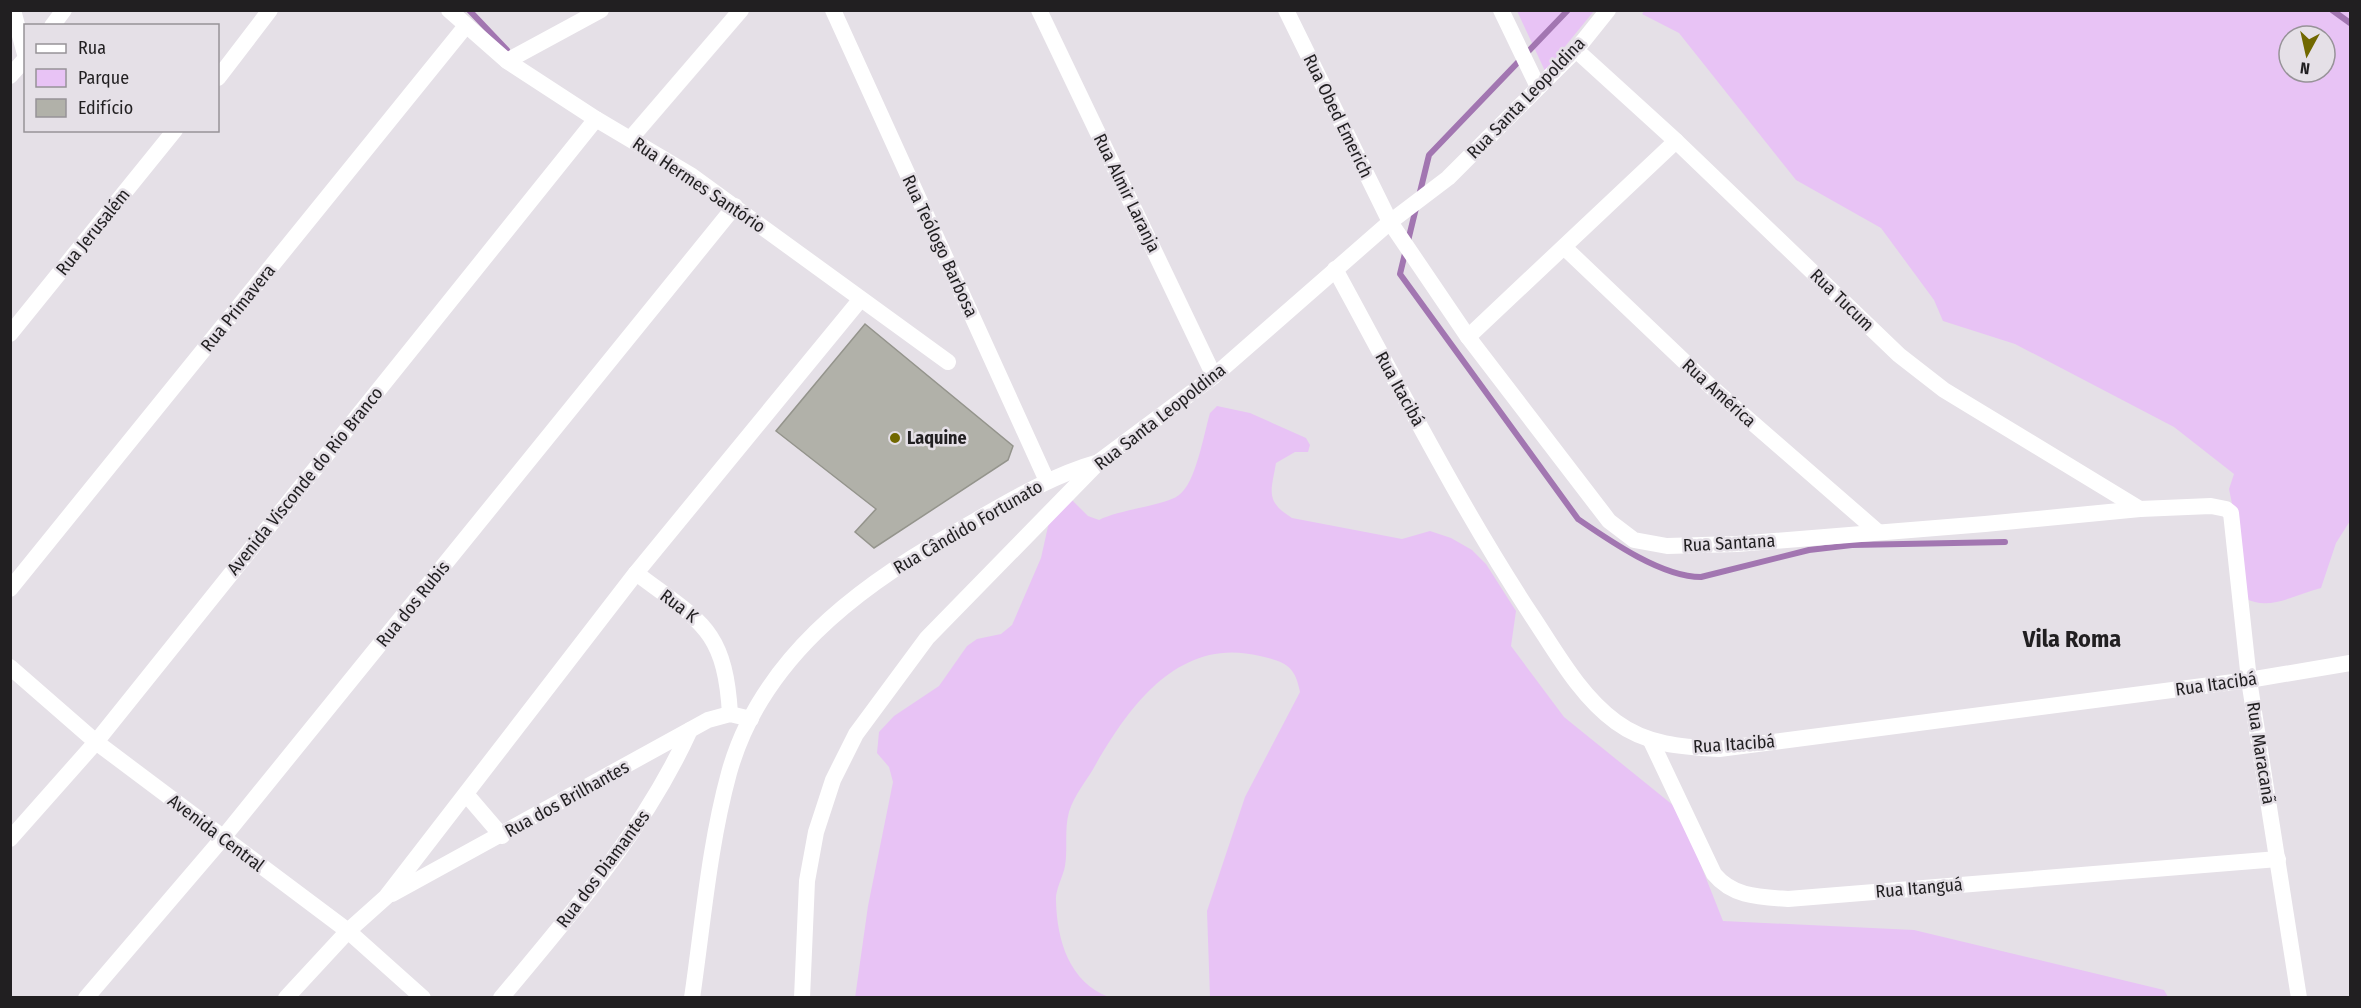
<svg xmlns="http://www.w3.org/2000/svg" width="2361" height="1008" viewBox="0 0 2361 1008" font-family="'Fira Sans Condensed',sans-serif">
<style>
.green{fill:#e8c3f5;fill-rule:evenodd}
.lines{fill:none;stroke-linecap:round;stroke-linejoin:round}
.stream{stroke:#a276b1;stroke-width:6}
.building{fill:#b1b1a9;stroke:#94948c;stroke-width:1.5}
.minor{stroke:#fff;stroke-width:16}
.poi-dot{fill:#716800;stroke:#e5e0e7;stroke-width:2}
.labels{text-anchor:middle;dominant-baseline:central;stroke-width:5;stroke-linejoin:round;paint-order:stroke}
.street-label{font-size:18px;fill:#211f21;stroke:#e5e0e7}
.poi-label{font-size:18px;font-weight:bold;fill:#211f21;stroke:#e5e0e7;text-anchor:start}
.district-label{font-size:24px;font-weight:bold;fill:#211f21;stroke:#e5e0e7}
</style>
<rect width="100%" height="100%" fill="#e5e0e7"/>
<g class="green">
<path d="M1645,10L2350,11V521L2336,543L2321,588C2296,594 2269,612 2245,598L2238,533L2229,489L2234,474L2174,427L2015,344L1943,321L1934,300L1881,228L1796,180L1679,33L1642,14ZM2289,36H2325V72H2289Z"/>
<path d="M1517,11H1594L1545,71Z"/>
<path d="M1217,406L1250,413L1306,438L1310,445L1308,452H1295L1276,463C1271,492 1265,501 1292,518L1402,539L1430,531L1451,538L1472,550L1486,564L1516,611L1511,646L1564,717L1679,810L1723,921L1914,930L2164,990L2168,997H1210L1207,911L1245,797L1300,692C1295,666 1286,662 1260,656C1181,636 1131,703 1096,764C1088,779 1074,795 1069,812C1064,830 1068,848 1065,866C1063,877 1055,890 1056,901C1057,940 1069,982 1109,997L855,998L868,906L893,782L889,767L877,753L879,732L894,716L939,686L967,646L977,639L1001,634L1012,625L1041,558L1051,513L1071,499L1088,516L1099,520C1120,509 1165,506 1179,495C1196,483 1204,433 1210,413Z"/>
</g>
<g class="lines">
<g class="stream">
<path d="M469,10L507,50"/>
<path d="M2332,10L2350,23"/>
<path d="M1419,196L1429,155L1568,10"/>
<path d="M1416,208L1400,274L1578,519C1610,541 1662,577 1701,577L1809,550L1852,545L2005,542"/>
</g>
</g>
<path class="building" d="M865,324L1013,446L1008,460L874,548L855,532L876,509L776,431Z"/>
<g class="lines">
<g class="minor">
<path d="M449,10L507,61L596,119L692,176L948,362"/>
<path d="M833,10L1047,481"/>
<path d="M1039,10L1214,376"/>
<path d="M1286,10L1390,222L1468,337L1609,521L1634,540L1667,546L1737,544L1985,524L2140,509L2211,506L2226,509L2231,513L2249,680L2299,998"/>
<path d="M1501,10L1538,87"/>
<path d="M52,26L64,10"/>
<path d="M1576,50L1676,141L1899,355L1944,390L2140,509"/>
<path d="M507,61L601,10"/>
<path d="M10,76L26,58L13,10"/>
<path d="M218,78L270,10"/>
<path d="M631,138L741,10"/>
<path d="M1565,248L1709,385L1878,532"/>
<path d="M1335,269C1399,386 1459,505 1532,616C1556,652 1580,696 1616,722C1647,745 1682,747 1719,749L2249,680L2350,663"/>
<path d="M10,334L175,130"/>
<path d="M1468,337L1676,141"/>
<path d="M636,573C699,621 725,627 730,714"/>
<path d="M10,589L465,27"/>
<path d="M10,667L96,742L348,931L423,998"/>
<path d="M1651,741L1714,874C1733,897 1759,897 1788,899L2278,859"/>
<path d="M466,794L502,836"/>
<path d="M10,839L96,742L596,119"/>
<path d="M392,894L708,720L730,714L751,719"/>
<path d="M86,998L222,839L735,206"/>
<path d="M286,998L348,931L386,897L636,573L860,300"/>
<path d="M501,998C572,913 644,831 690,730"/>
<path d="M692,998C703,923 709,846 729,773C760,661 856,588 952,534C1000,507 1046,477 1099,462"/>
<path d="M802,998L807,881L816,832L833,780L856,734L927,638L1100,461L1214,376L1390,222L1448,178L1576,50L1608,10"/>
</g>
</g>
<circle class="poi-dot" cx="895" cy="438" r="6"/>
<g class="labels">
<g class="street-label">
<text transform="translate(1526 98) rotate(-46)">Rua Santa Leopoldina</text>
<text transform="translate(1338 116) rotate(64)">Rua Obed Emerich</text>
<text transform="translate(699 185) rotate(34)">Rua Hermes Santório</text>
<text transform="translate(1127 193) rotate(64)">Rua Almir Laranja</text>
<text transform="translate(93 232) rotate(-51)">Rua Jerusalém</text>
<text transform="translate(940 246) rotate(65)">Rua Teólogo Barbosa</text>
<text transform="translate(1842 300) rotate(44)">Rua Tucum</text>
<text transform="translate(238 308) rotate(-51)">Rua Primavera</text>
<text transform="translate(1400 389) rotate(61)">Rua Itacibá</text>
<text transform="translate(1719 393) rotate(42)">Rua América</text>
<text transform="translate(1160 417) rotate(-38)">Rua Santa Leopoldina</text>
<text transform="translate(305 481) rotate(-51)">Avenida Visconde do Rio Branco</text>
<text transform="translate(968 527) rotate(-30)">Rua Cândido Fortunato</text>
<text transform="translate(1729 543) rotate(-3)">Rua Santana</text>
<text transform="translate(413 604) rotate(-51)">Rua dos Rubis</text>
<text transform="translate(679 606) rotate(37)">Rua K</text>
<text transform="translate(2216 684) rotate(-8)">Rua Itacibá</text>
<text transform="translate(1734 744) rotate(-4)">Rua Itacibá</text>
<text transform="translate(2261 753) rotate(81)">Rua Maracanã</text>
<text transform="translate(567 799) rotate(-29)">Rua dos Brilhantes</text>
<text transform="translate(216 833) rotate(37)">Avenida Central</text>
<text transform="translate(603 869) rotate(-53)">Rua dos Diamantes</text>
<text transform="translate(1919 888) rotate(-5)">Rua Itanguá</text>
</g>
<g class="poi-label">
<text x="907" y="438">Laquine</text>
</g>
<g class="district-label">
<text x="2072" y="639">Vila Roma</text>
</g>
</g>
<rect width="2361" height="1008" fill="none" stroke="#211f21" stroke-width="24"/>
<rect x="24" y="24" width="195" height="108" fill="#e5e0e7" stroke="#979398" stroke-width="1.5"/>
<rect x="36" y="44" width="30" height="9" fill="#ffffff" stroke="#979398" stroke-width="1.5"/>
<text x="78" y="54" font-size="18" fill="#211f21">Rua</text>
<rect x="36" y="69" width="30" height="18" fill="#e8c3f5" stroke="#979398" stroke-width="1.5"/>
<text x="78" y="84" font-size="18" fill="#211f21">Parque</text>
<rect x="36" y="99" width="30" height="18" fill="#b1b1a9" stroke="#979398" stroke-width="1.5"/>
<text x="78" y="114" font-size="18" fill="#211f21">Edifício</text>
<g transform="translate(2307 54) rotate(188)"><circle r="28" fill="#e5e0e7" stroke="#979398" stroke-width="1.5"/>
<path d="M0-4.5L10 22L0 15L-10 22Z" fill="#716800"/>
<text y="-9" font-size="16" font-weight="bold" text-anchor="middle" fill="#211f21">N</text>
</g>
</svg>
